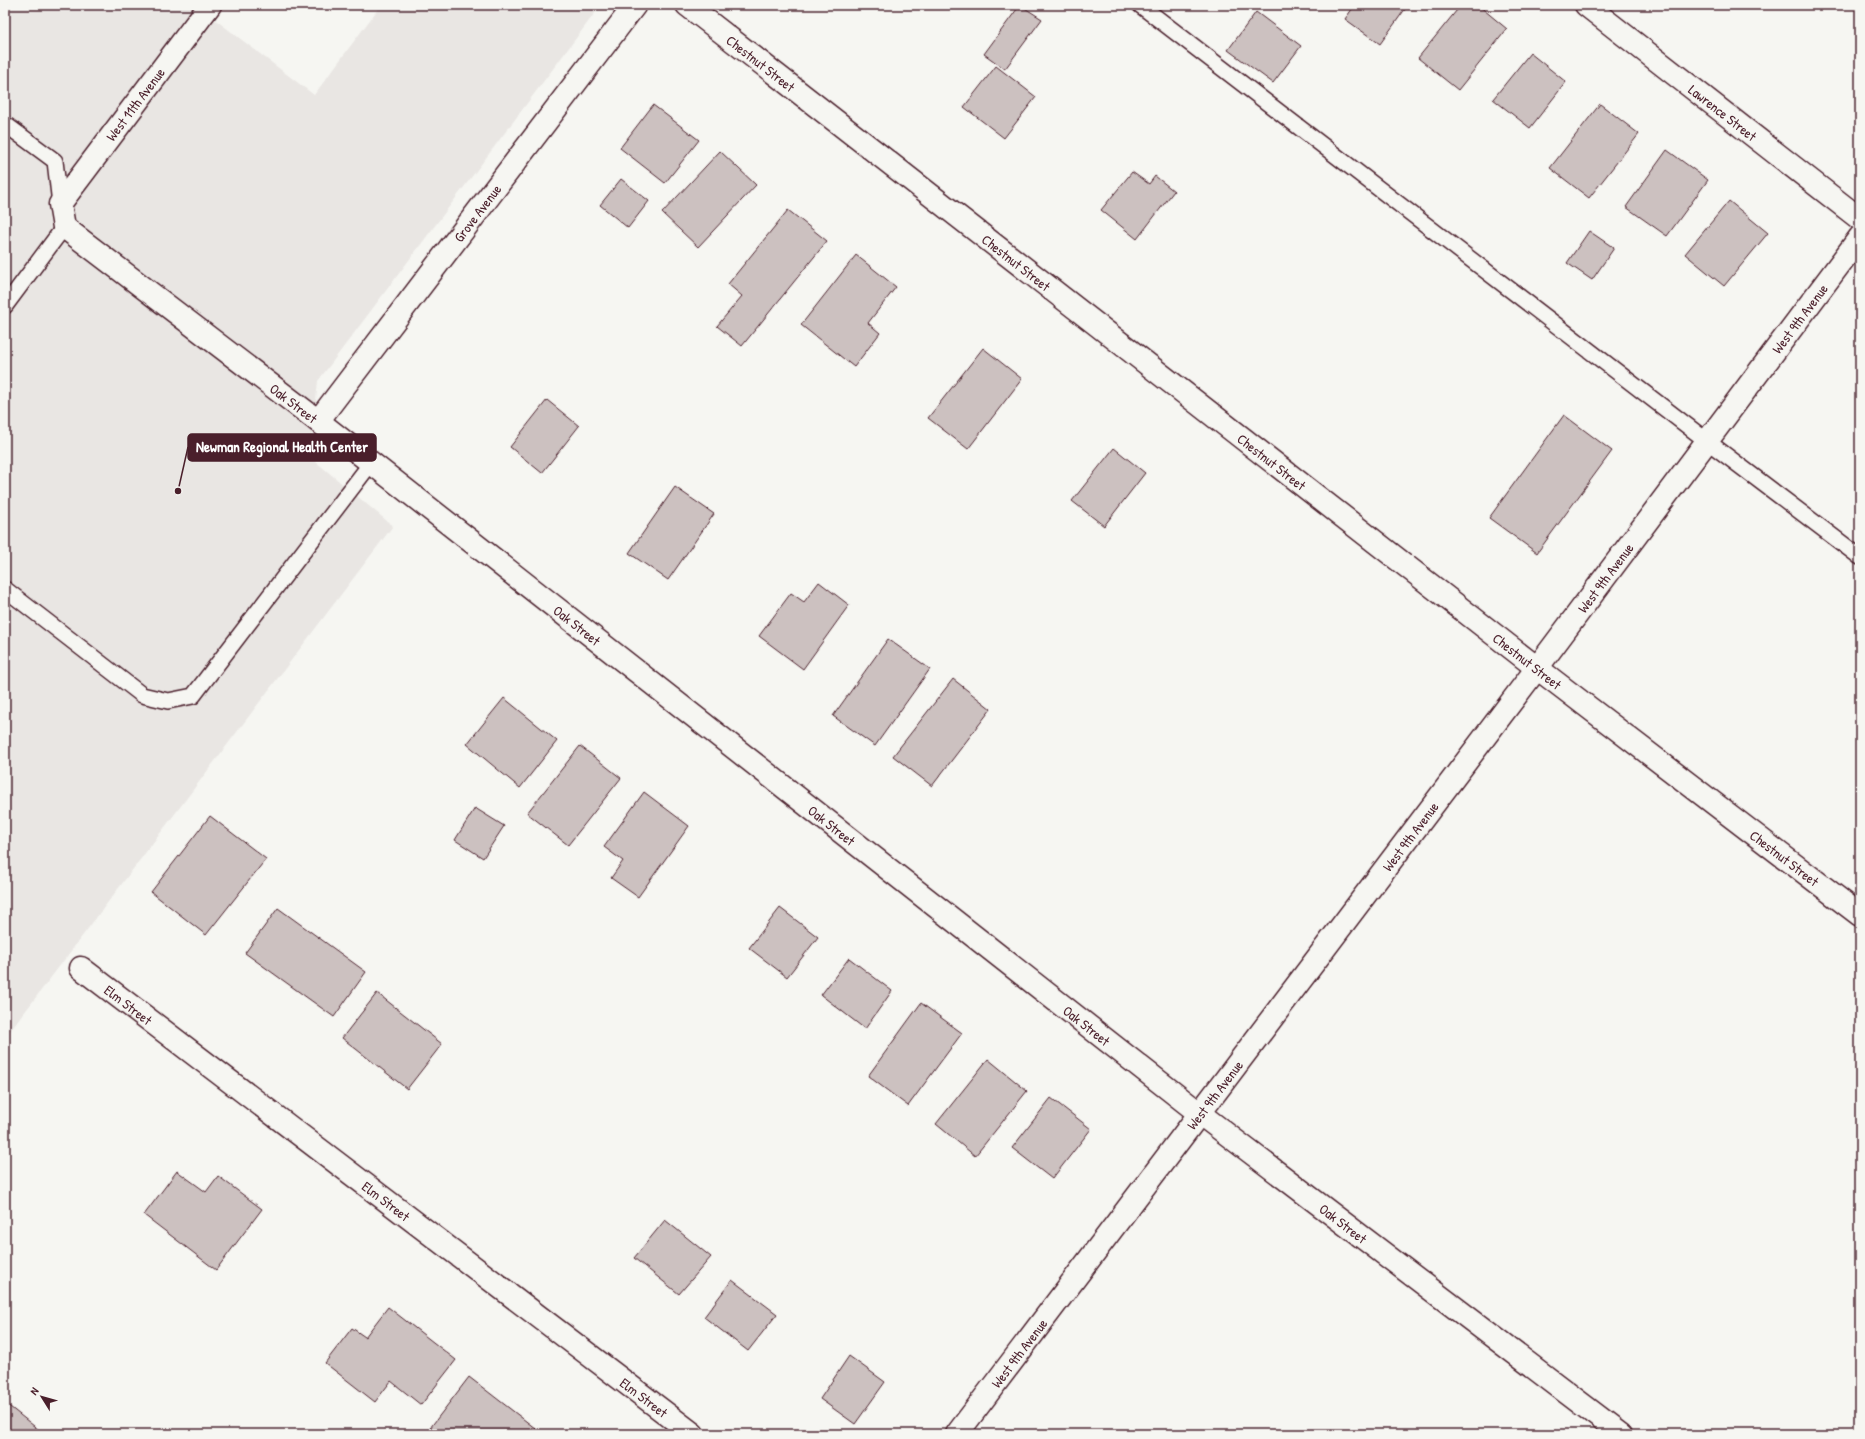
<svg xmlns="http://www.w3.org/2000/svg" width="1865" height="1439" viewBox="0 0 1865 1439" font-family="'Patrick Hand',sans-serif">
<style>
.built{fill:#e9e6e3}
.building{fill:#ccc1c0;stroke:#4a1f2b}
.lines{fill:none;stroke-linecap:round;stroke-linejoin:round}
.lane-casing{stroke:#4a1f2b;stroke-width:18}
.street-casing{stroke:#4a1f2b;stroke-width:25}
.secondary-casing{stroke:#4a1f2b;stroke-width:25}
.lane{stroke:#f6f6f2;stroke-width:15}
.street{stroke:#f6f6f2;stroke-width:22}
.secondary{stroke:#f6f6f2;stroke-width:22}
.labels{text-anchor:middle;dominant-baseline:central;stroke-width:3.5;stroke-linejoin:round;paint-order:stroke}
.street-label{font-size:14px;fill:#4a1f2b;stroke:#f6f6f2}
.leader{fill:none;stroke:#4a1f2b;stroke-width:1.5}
.callout-dot{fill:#4a1f2b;stroke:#f6f6f2;stroke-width:1.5}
.callout{fill:#4a1f2b;stroke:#4a1f2b;stroke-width:1.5}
.callout-label{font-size:15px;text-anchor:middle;font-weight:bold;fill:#fff}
</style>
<rect width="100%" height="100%" fill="#f6f6f2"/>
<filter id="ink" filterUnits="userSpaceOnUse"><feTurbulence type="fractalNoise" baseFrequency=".025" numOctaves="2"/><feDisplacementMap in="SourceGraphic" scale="8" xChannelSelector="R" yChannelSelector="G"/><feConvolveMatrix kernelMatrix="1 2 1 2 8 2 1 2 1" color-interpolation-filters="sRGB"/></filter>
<g filter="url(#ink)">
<path class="built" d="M5,5H196L314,95L381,5H601L318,381L310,457L393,526L5,1038Z"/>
<g class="building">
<path d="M1020,5L1042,19L1005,69L984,54Z"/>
<path d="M1355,5H1408L1380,44L1345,19Z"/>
<path d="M1461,5H1478L1507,29L1458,90L1418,58Z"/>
<path d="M1256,12L1301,46L1273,83L1228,50Z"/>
<path d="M1530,53L1566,82L1530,128L1493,99Z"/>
<path d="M996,66L1036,97L1004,138L964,107Z"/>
<path d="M1600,104L1639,134L1589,198L1550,168Z"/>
<path d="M653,105L699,140L665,183L620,148Z"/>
<path d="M1667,150L1708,180L1667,236L1626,207Z"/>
<path d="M720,151L756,185L698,247L662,213Z"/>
<path d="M1132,172L1149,184L1155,176L1174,191L1137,239L1101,210Z"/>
<path d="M621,179L649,201L628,228L600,205Z"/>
<path d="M1729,201L1768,233L1724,286L1685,254Z"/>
<path d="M788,210L827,241L742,346L717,326L742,296L728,284Z"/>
<path d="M1589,231L1614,248L1592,280L1567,263Z"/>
<path d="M856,255L896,287L868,323L880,333L854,367L801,325Z"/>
<path d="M983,348L1022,379L968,449L928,418Z"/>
<path d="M547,400L579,426L542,473L510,447Z"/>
<path d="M1564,415L1612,451L1537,553L1489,518Z"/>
<path d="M1114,448L1145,473L1104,526L1072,501Z"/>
<path d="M675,487L714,514L668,580L629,553Z"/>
<path d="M819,582L849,605L803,669L759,636L791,593L804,602Z"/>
<path d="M888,639L930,669L875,746L833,716Z"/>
<path d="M953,679L991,709L932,786L893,756Z"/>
<path d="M504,698L557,741L520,788L467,744Z"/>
<path d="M580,746L621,778L568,845L527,813Z"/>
<path d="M644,792L689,826L638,897L611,878L623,861L604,847Z"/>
<path d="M475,808L504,826L483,858L455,840Z"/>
<path d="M210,816L266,859L206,935L151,892Z"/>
<path d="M278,908L366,972L334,1017L245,953Z"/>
<path d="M780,908L818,937L787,977L749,948Z"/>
<path d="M849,958L892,991L865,1029L821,995Z"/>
<path d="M377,993L442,1044L407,1089L342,1038Z"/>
<path d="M921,1003L962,1033L908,1106L868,1076Z"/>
<path d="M988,1059L1027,1091L975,1156L936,1124Z"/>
<path d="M1051,1098L1091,1129L1052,1179L1012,1148Z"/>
<path d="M177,1171L206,1192L218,1176L262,1209L216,1270L144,1215Z"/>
<path d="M665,1220L711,1257L679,1294L634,1258Z"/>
<path d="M732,1280L777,1314L748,1351L704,1317Z"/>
<path d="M388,1307L456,1360L421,1405L391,1381L375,1402L325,1363L352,1328L365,1337Z"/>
<path d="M849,1356L885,1382L855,1424L820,1399Z"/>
<path d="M469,1377L540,1432L539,1434H437L430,1428Z"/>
<path d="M5,1403L44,1434H5Z"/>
</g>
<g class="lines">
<defs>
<g id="lane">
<path d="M1140,5L1707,441L1860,557"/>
<path d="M5,124L55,161L60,204"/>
<path d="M5,306L64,227"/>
<path d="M5,589L142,695L168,701L193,696L371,463"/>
</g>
<g id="street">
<path id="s1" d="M210,5L60,204L64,227L318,421L1199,1113L1621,1434"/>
<path id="s2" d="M1586,5L1860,219"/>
<path id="s3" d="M318,421L635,5"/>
<path id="s4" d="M81,968L693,1434"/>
</g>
<g id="secondary">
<path id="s5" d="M687,5L1537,668L1860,915"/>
<path id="s6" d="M957,1434L1537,668L1860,237"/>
</g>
</defs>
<use href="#lane" class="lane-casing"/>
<use href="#street" class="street-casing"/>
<use href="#secondary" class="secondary-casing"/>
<use href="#lane" class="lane"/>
<use href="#street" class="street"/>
<use href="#secondary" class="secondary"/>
</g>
</g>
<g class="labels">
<g class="street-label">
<text stroke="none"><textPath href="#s5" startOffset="94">Chestnut Street</textPath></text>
<text transform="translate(135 104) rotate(-53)">West 11th Avenue</text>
<text stroke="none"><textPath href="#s2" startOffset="174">Lawrence Street</textPath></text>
<text stroke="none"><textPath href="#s3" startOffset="262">Grove Avenue</textPath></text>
<text stroke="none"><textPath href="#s5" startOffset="418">Chestnut Street</textPath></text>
<text stroke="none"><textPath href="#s6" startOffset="1398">West 9th Avenue</textPath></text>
<text stroke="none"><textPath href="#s1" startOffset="562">Oak Street</textPath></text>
<text stroke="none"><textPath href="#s5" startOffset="742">Chestnut Street</textPath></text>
<text stroke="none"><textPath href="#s6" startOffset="1074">West 9th Avenue</textPath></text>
<text stroke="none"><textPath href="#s1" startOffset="922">Oak Street</textPath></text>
<text stroke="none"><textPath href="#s5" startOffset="1066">Chestnut Street</textPath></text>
<text stroke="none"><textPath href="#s1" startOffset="1246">Oak Street</textPath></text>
<text stroke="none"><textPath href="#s6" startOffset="750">West 9th Avenue</textPath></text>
<text stroke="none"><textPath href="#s5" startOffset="1390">Chestnut Street</textPath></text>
<text stroke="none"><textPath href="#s4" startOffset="60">Elm Street</textPath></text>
<text stroke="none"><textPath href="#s1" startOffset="1570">Oak Street</textPath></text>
<text stroke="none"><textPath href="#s6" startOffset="426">West 9th Avenue</textPath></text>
<text stroke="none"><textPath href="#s4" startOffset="384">Elm Street</textPath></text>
<text stroke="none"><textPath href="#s1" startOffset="1894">Oak Street</textPath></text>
<text stroke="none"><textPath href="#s6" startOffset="102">West 9th Avenue</textPath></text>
<text stroke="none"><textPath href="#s4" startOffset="708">Elm Street</textPath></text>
</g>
</g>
<path class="leader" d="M178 491L188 447"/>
<circle class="callout-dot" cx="178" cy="491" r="4"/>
<rect class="callout" x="188" y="434" width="188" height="27" rx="4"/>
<g class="callout-label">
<text x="282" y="452">Newman Regional Health Center</text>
</g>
<rect width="1865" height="1439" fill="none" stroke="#f6f6f2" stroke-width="20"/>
<rect x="10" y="10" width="1845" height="1419" fill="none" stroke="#4a1f2b" stroke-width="1.5" filter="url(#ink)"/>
<g transform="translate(42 1397) rotate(307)" stroke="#f6f6f2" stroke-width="3" paint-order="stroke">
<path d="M0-3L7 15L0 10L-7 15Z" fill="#4a1f2b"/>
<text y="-6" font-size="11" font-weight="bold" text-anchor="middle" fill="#4a1f2b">N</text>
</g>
</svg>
